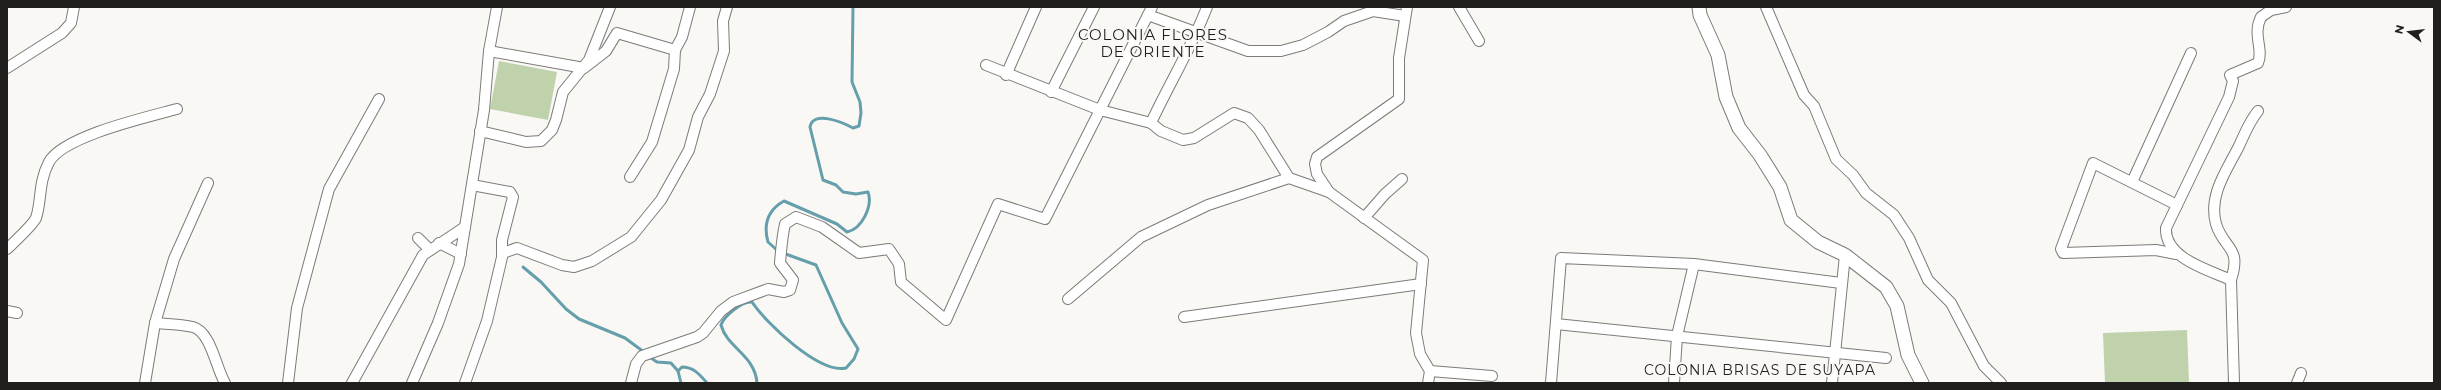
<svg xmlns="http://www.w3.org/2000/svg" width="2441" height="390" viewBox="0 0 2441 390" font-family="Montserrat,sans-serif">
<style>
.green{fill:#c0d2ac}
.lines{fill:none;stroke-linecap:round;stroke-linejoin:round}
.stream{stroke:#649fab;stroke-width:3}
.minor-casing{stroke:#7c7b78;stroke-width:12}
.tertiary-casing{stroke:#7c7b78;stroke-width:15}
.minor{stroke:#fff;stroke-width:10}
.tertiary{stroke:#fff;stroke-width:13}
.labels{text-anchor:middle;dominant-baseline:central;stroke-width:4;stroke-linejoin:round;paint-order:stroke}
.neighbourhood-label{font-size:14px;letter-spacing:1px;fill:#201f1e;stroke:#faf8f5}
.quarter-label{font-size:15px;letter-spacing:1px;fill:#201f1e;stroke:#faf8f5}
</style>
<rect width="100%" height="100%" fill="#faf8f5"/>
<g class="green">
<path d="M499,61L557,72L548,120L490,109Z"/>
<path d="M2187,330L2189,383H2105L2103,333Z"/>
</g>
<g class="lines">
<g class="stream">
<path d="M778,251L768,242C763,224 768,210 784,201L837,224L847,232C862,229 873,206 868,192L856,194L843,192L836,185L823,180L810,127C813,110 842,122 853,128L859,126L861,113L860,102L852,82L853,7"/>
<path d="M523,267L541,282L566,309L579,319L625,338L644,352"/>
<path d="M648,356L657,362L671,363L678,371"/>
<path d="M681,383L678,371L682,367C694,367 700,375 707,383"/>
<path d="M757,383C755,355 727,348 721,325C724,316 742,301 752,302C766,323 819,374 846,368L854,359L858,349L842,323L816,265L783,253"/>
</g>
<defs>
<g id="minor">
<path d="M1407,7L1399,58V99L1317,157L1315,164L1317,174L1329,192L1423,260L1416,333L1420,354L1430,371L1428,383"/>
<path d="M1459,7L1479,41"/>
<path d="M1766,7L1804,95L1814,106L1836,159L1853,175L1866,193L1894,215L1909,238L1928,280L1951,303L1984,366L2001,383"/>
<path d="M1148,15L1248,51H1281L1303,45L1328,32L1344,21L1373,11L1405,16"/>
<path d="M489,51L584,68L606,51L617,33L675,50"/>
<path d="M986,65L1100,110L1152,7"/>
<path d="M7,68L62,33L71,23L74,7"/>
<path d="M1006,75L1036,7"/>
<path d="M1051,92L1094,7"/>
<path d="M1151,123C1169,84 1192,47 1207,7"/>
<path d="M480,131L526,142L541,141L552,130L556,120L563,92L589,60L610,7"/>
<path d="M630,177L652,142L674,69L675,50L682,37L690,7"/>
<path d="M2132,182L2191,53"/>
<path d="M472,185L510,192L513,197L502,240V255"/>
<path d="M1364,218L1385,194L1402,179"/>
<path d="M418,238L430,250"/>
<path d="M439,243L461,254"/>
<path d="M7,249C14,242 32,226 36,218C42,200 38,183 49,162C63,136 148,117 177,109"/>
<path d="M2176,254L2156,250L2063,253L2061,249L2093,163L2177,205"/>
<path d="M2231,280C2242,246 2224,250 2216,224C2208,195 2227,170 2239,146C2245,133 2249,122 2258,111"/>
<path d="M1068,299L1141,237L1208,205L1289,178L1329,192"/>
<path d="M7,311L17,313"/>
<path d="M1184,317L1421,284"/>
<path d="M155,323C167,324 181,324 193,327C211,332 216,368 225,383"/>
<path d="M1556,324L1886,358"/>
<path d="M1430,371L1492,376"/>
<path d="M145,383L155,323L174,259L208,183"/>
<path d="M288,383L297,308L329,189L379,99"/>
<path d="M352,383L423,255L465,227"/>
<path d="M412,383L438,323L459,264L484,110L489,51L497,7"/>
<path d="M465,383L487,321L503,253L517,248L562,265L574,267L592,261L631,237L661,200L689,150L698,117L710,94L724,51L723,21L727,7"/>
<path d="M631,383L636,364L642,356L697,337L703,333L721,311L733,302L768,289L784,292L790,290L793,280L780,263C781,250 782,237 785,224L796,217L822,227L859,253L889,249L899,264L901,282L946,320L998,204L1045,219L1100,110L1151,123L1161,131L1183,140L1194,138L1234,113L1248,118L1259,130L1289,178"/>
<path d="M1551,383L1561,258L1694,264L1841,283"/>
<path d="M1674,383L1677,336L1694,264"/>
<path d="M1832,383L1845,255"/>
<path d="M2234,383L2231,280C2209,270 2164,258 2166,228L2229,97L2233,81L2230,75L2258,63C2264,49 2252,35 2261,17L2271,10L2286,7"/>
<path d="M2297,383L2301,373"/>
</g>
<path id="tertiary" d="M1699,7L1700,15L1718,55L1726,97L1739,128L1760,155L1780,187L1791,220L1818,242L1845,255L1886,287L1897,306L1908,355L1922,383"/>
</defs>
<use href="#minor" class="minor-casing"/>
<use href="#tertiary" class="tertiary-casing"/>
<use href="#minor" class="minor"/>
<use href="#tertiary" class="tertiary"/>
</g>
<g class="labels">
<g class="neighbourhood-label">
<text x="1760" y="370">COLONIA BRISAS DE SUYAPA</text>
</g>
<g class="quarter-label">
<text x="1153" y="34">COLONIA FLORES<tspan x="1153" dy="17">DE ORIENTE</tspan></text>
</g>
</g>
<rect width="2441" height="390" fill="none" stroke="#201f1e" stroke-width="16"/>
<g transform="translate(2409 32) rotate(285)" stroke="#faf8f5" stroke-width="3" paint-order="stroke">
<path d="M0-3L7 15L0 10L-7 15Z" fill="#201f1e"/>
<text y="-6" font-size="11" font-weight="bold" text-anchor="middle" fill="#201f1e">N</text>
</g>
</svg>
